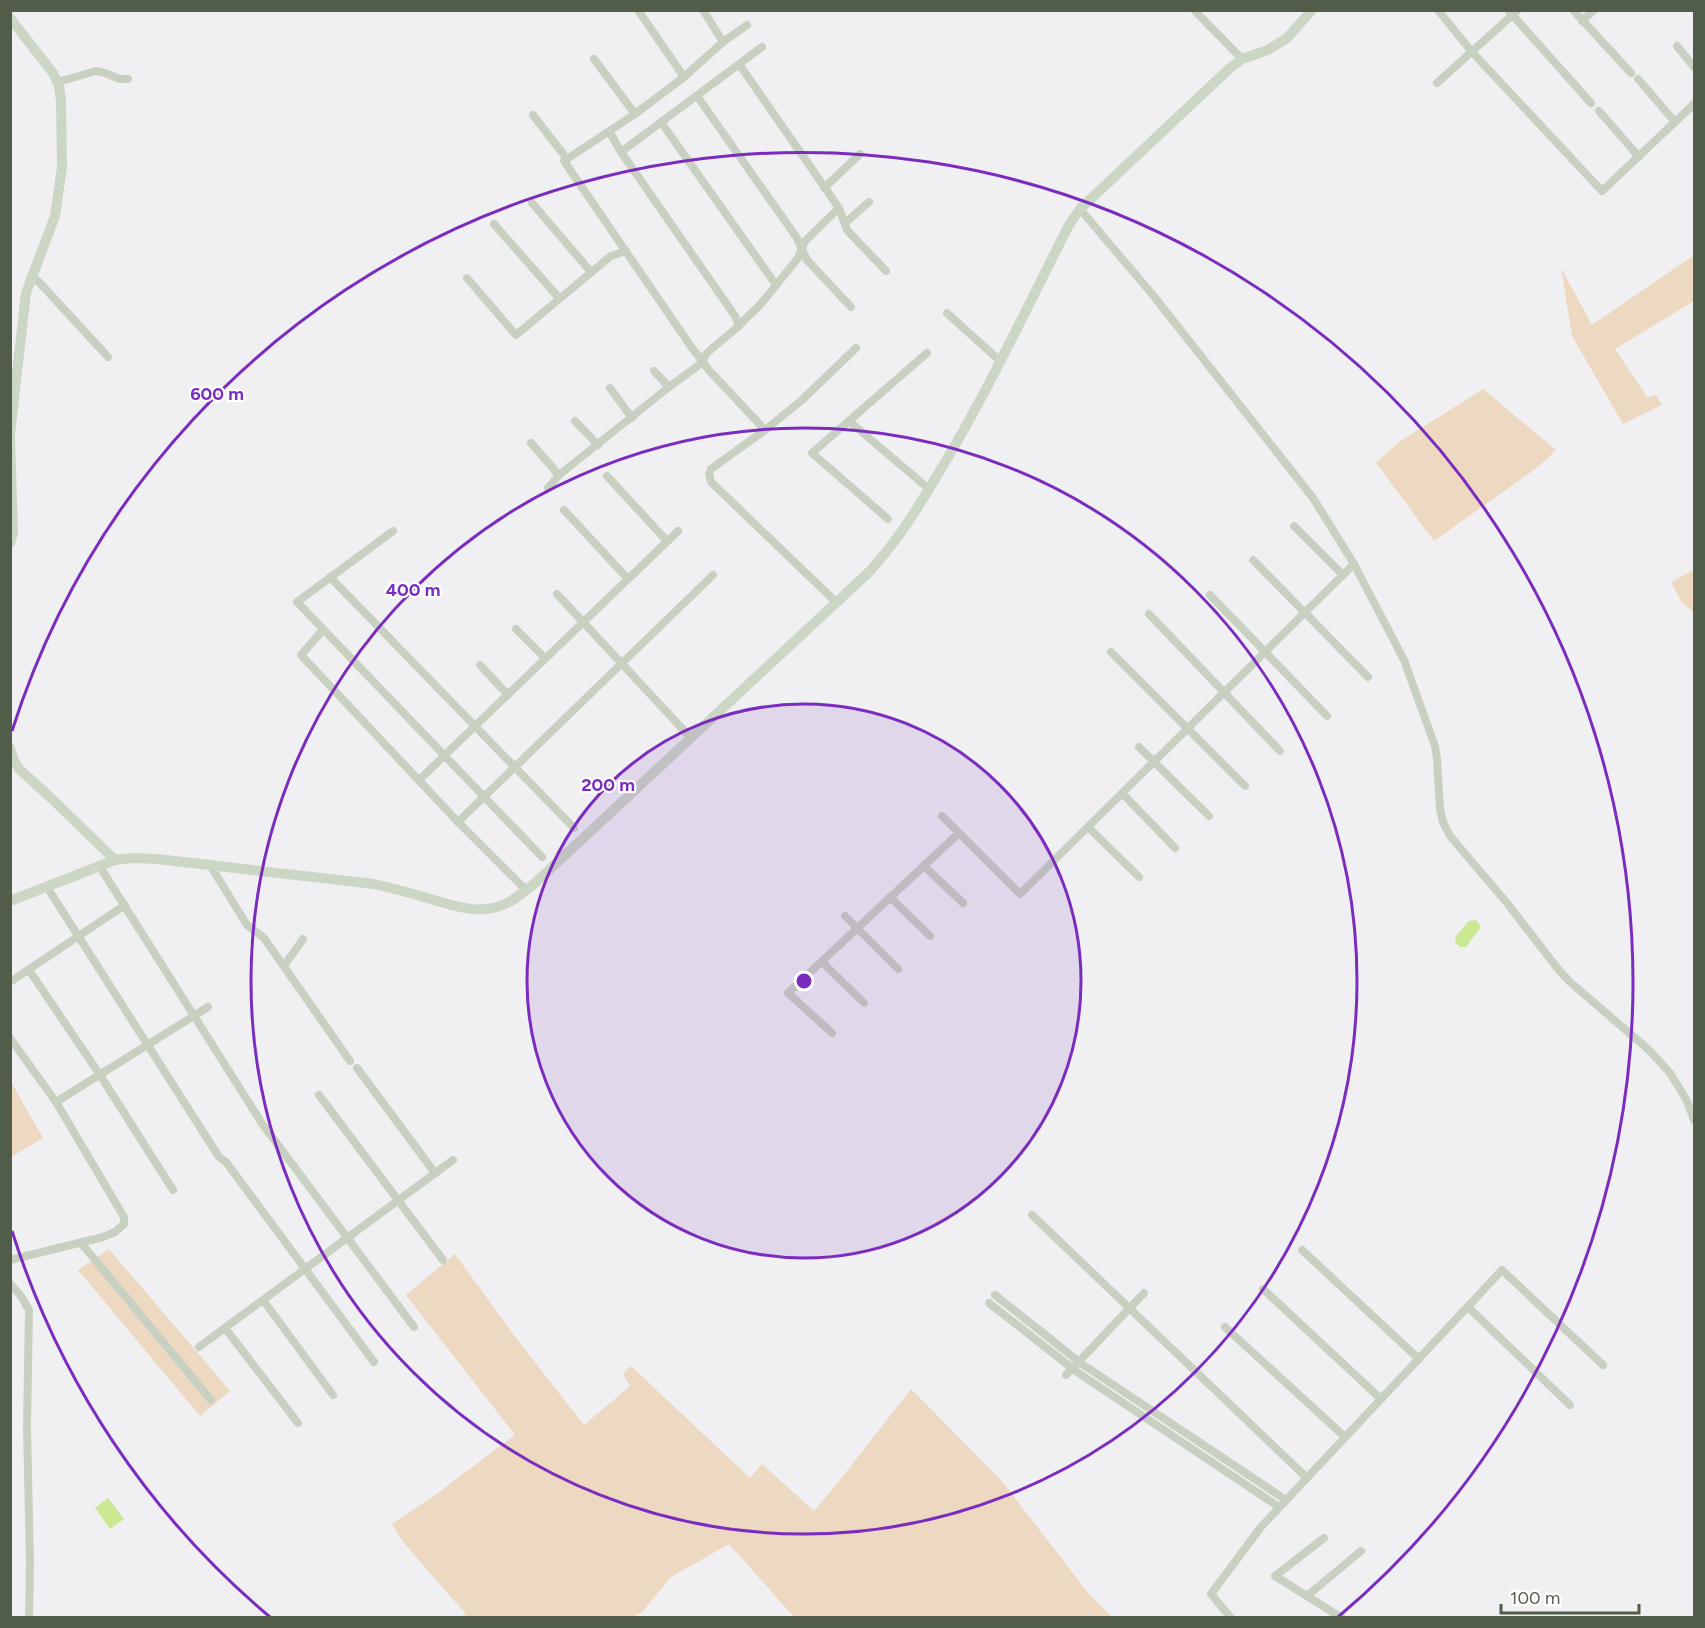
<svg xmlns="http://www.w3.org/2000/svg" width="1705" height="1628" viewBox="0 0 1705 1628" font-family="Figtree,sans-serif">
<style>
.green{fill:#edd8c1}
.water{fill:#cae791}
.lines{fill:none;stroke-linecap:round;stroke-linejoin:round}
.street{stroke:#c8d1c1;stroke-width:8}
.secondary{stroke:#cbd7c4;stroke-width:10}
.ring{fill:none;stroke:#7b2cbf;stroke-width:3}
.centre{fill:#7b2cbf;stroke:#fff;stroke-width:3}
.ring-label{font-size:18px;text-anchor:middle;font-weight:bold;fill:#7b2cbf;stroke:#fff;stroke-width:4.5;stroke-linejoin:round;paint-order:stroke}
</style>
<rect width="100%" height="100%" fill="#f0f0f2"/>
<g class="green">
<path d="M1694,255V301L1615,349L1648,398L1656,395L1662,405L1623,424L1572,336L1561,268L1592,325Z"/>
<path d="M1483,389L1556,450L1538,467L1434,541L1376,463L1399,442Z"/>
<path d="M1692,571L1694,572V612L1682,603L1671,582Z"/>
<path d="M10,1080L43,1138L11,1157H10Z"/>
<path d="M109,1249L230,1391L200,1416L78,1270Z"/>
<path d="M455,1254L516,1338L584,1425L630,1386L623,1374L631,1366L750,1478L762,1464L814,1511L836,1485L911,1389L1001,1480L1089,1594L1112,1617H794L729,1544L671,1577L642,1612L633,1617H461L466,1614L403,1542L392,1524L438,1493L515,1435L406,1295Z"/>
</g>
<g class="water">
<path d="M1476,920L1481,927L1466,947H1461L1455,943L1456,936L1469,921Z"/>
<path d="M108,1498L124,1519L110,1529L95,1508Z"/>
</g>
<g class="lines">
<g class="street">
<path d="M638,10L684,77"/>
<path d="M703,10L723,42"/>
<path d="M1194,10L1242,59"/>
<path d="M1438,10L1472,52L1602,191L1694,104"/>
<path d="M1508,10L1591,103"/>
<path d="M1573,10L1631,73"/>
<path d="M1582,21L1594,10"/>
<path d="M1677,46L1694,67"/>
<path d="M594,59L635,114"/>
<path d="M739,64L839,208L847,230L886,271"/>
<path d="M1638,79L1675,122"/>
<path d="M58,82L96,71L105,73L120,79H128"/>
<path d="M1437,83L1518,10"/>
<path d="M697,96L797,238L807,260L851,307"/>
<path d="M1599,111L1639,157"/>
<path d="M533,115L567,159"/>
<path d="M661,122L776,285"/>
<path d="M609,131L621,152L735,316L739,326"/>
<path d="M621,152L762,47"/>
<path d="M824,188L860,154"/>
<path d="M532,203L591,272"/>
<path d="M1080,209L1152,294L1313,498L1354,564L1404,660L1435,746L1437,759L1440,809L1443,822L1450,836L1507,903L1558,969L1570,982L1649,1050L1670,1073L1686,1099L1694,1120"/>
<path d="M845,223L869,202"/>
<path d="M494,224L559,298"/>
<path d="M31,276L39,282L108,357"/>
<path d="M467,278L516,335L611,256L626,251"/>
<path d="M947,313L1000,361"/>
<path d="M654,371L669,387"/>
<path d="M610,388L632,418"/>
<path d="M575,421L598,445"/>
<path d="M849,421L929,489"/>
<path d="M765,430L707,368L703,362L704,357L709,351L734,330L760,305L798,258L805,241L839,208"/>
<path d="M531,443L559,475"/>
<path d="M607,476L667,541"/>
<path d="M548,488L559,475L669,387L703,362L692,348L564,161L635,114L684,77L723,42L747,25"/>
<path d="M564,510L628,579"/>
<path d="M888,519L812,453L927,353"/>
<path d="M1294,526L1343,575"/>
<path d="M393,531L297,602L542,857"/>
<path d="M1253,560L1368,677"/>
<path d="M330,577L574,828"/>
<path d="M557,594L691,738"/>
<path d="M1210,595L1327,716"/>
<path d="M836,602L711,482L709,474L711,469L765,430L802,400L856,348"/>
<path d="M1149,614L1280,751"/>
<path d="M516,629L545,658"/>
<path d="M323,630L301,655L458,822L526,890"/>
<path d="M1111,652L1245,786"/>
<path d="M480,665L508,695"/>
<path d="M1139,747L1209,816"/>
<path d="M419,780L678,531"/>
<path d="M1122,793L1175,848"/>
<path d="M942,816L1020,894L1354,564"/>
<path d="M458,822L713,575"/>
<path d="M1088,827L1139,877"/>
<path d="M210,865L247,925L264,938L350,1061"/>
<path d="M924,866L963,903"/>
<path d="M100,867L263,1125L414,1327"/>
<path d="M47,887L219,1157L226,1162L374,1362"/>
<path d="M890,897L930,936"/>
<path d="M845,916L898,969"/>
<path d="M822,962L864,1003"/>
<path d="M284,966L303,939"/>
<path d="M29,970L100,1075L173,1190"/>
<path d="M10,982L125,905"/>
<path d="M832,1033L788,993L959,833"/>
<path d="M10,1038L56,1102L124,1217V1224L115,1232L103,1237L10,1260"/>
<path d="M357,1068L435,1173"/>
<path d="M319,1095L443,1260"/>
<path d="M56,1102L208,1007"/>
<path d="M1032,1215L1307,1478"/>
<path d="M81,1243L211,1400"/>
<path d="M1302,1250L1419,1359"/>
<path d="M10,1284L21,1296L29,1310L27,1426L30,1565L29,1618"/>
<path d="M1263,1289L1381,1399"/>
<path d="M995,1295L1082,1364L1286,1500"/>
<path d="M263,1300L333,1395"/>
<path d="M989,1303L1077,1372L1279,1507"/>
<path d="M1468,1307L1570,1405"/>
<path d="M1225,1327L1345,1437"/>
<path d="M225,1328L298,1423"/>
<path d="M199,1347L453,1160"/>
<path d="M1066,1375L1144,1293"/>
<path d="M1324,1538L1275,1576L1342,1618"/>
<path d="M1307,1596L1361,1551"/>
<path d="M1231,1618L1211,1594L1261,1527L1502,1270L1603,1365"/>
</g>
<g class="secondary">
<path d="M10,18L53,73L59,86L61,101L62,167L55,216L26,293L10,434"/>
<path d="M10,437L13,533L10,543"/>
<path d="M10,748L14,761L20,770L50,797L115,860"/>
<path d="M10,901L115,860L133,858L157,859L374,884C391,888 407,892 424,897C448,904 475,915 500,906C513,902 525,891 535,883L869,572C901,537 920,504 944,464C990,387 1028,305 1069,225L1080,209L1230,68L1242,59L1268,50L1287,38L1312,10"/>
</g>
</g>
<circle cx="804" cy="981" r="277" fill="#7b2cbf" fill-opacity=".12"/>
<g class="ring">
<circle cx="804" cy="981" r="277"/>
<circle cx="804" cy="981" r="553"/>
<path d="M270 1617A830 830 0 0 1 12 1231M12 731A830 830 0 1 1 1338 1617"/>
</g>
<circle cx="804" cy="981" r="9" class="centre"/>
<g class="ring-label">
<text x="217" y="400">600 m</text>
<text x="413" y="596">400 m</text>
<text x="608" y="791">200 m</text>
</g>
<rect width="1705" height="1628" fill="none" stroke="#515c49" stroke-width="24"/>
<path d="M1501 1604v9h138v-9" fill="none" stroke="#515c49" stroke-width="3"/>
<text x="1510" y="1604" font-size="18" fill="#515c49" stroke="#ffffff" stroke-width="4.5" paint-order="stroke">100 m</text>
</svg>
